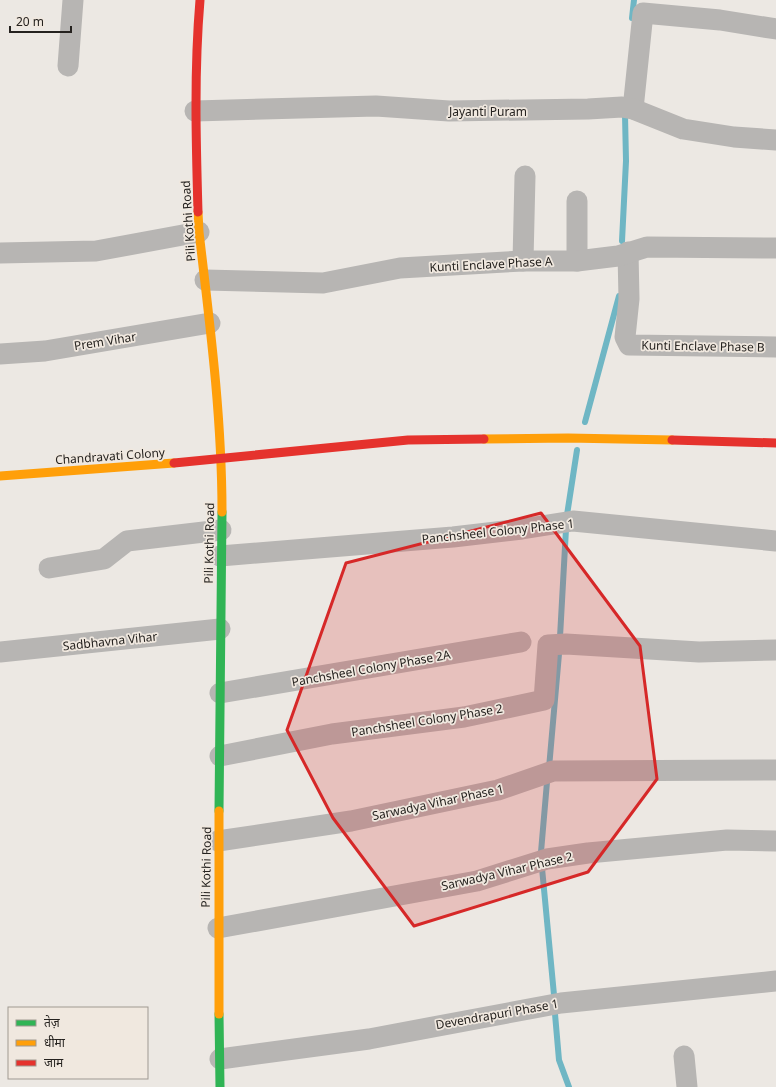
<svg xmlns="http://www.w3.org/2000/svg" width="776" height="1087" viewBox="0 0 776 1087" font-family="'Noto Sans','Noto Sans Devanagari',sans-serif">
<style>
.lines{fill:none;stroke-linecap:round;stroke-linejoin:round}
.stream{stroke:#6fb6c4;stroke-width:6}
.street{stroke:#b7b5b3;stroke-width:21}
.fast{stroke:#30b455;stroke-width:9}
.slow{stroke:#ff9f0a;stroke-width:9}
.jam{stroke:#e5322d;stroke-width:9}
.marked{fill:#d62828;fill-opacity:0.2;stroke:#d62828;stroke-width:3;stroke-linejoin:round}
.labels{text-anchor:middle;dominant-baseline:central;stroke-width:3.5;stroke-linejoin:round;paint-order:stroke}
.street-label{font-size:12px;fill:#25221f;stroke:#f0e8df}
</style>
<rect width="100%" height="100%" fill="#ece8e3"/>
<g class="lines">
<g class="stream">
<path d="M632,18L634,0"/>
<path d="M622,241L626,161L625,115"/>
<path d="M585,422L619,296"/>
<path d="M567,515L577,450"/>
<path d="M560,637L566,529"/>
<path d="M549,768L559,654"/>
<path d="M541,852L547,782"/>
<path d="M542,868L554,995"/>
<path d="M555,1014L559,1060L569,1087"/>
</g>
<g class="street">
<path d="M68,66L73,0"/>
<path d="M633,109L643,13L720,20L776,29"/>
<path d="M195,111L376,106L449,111L588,109L622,107L633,109L683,129L734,137L776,140"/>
<path d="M628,252L629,299L625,337L629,345L776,347"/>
<path d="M0,253L96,251L199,232"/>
<path d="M523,261L525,176"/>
<path d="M577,261V201"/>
<path d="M205,280L323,283L400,268L523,261H577L618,256L647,247L776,248"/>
<path d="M0,354L45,351L210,323"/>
<path d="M220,556L453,537L522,529L573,521L776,541"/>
<path d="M49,568L104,559L127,541L221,530"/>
<path d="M0,652L220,629"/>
<path d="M220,693L521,642"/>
<path d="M220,756L332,734L464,717L544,700L548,645L566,644L699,652L776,650"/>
<path d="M218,841L351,821L498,790L553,771L776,770"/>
<path d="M218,928L477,881L547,859L588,853L727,840L776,841"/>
<path d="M684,1056L687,1087"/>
<path d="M220,1059L369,1039L561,1003L776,981"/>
</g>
<g class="fast">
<path d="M219,811L222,512"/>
<path d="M219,1014L220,1087"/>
</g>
<g class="slow">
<path d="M198,212L199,232C210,325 222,418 222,512"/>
<path d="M484,439L568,438L672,440"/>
<path d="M0,476L174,463"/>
<path d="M219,811V1014"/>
</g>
<g class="jam">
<path d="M198,212C196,141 194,71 200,0"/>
<path d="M672,440L776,443"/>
<path d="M174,463L408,440L484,439"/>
</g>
</g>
<path class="marked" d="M541,513L640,646L657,779L588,872L414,926L333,818L287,730L346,563Z"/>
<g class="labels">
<g class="street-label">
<text x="488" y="111">Jayanti Puram</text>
<text transform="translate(188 221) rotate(-94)">Pili Kothi Road</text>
<text transform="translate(491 264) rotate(-3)">Kunti Enclave Phase A</text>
<text transform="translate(105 341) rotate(-9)">Prem Vihar</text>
<text transform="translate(703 346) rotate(1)">Kunti Enclave Phase B</text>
<text transform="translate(110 456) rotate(-4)">Chandravati Colony</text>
<text transform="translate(498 531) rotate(-6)">Panchsheel Colony Phase 1</text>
<text transform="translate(209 543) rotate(-89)">Pili Kothi Road</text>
<text transform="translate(110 641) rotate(-6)">Sadbhavna Vihar</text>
<text transform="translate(371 668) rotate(-10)">Panchsheel Colony Phase 2A</text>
<text transform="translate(427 720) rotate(-9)">Panchsheel Colony Phase 2</text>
<text transform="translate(438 802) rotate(-12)">Sarwadya Vihar Phase 1</text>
<text transform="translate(206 867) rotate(-89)">Pili Kothi Road</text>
<text transform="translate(507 871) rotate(-13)">Sarwadya Vihar Phase 2</text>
<text transform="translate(497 1014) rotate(-10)">Devendrapuri Phase 1</text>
</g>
</g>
<rect x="8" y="1007" width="140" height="72" fill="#f0e8df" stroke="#9f9992"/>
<rect x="16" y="1020" width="20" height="6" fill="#30b455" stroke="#9f9992"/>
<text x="44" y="1027" font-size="12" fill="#25221f">तेज़</text>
<rect x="16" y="1040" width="20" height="6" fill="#ff9f0a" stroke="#9f9992"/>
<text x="44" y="1047" font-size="12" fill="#25221f">धीमा</text>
<rect x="16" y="1060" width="20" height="6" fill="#e5322d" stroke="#9f9992"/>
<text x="44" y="1067" font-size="12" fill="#25221f">जाम</text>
<path d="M10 26v6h61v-6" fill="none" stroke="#25221f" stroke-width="2"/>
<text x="16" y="26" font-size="12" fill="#25221f" stroke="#f0e8df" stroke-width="3" paint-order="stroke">20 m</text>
</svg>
